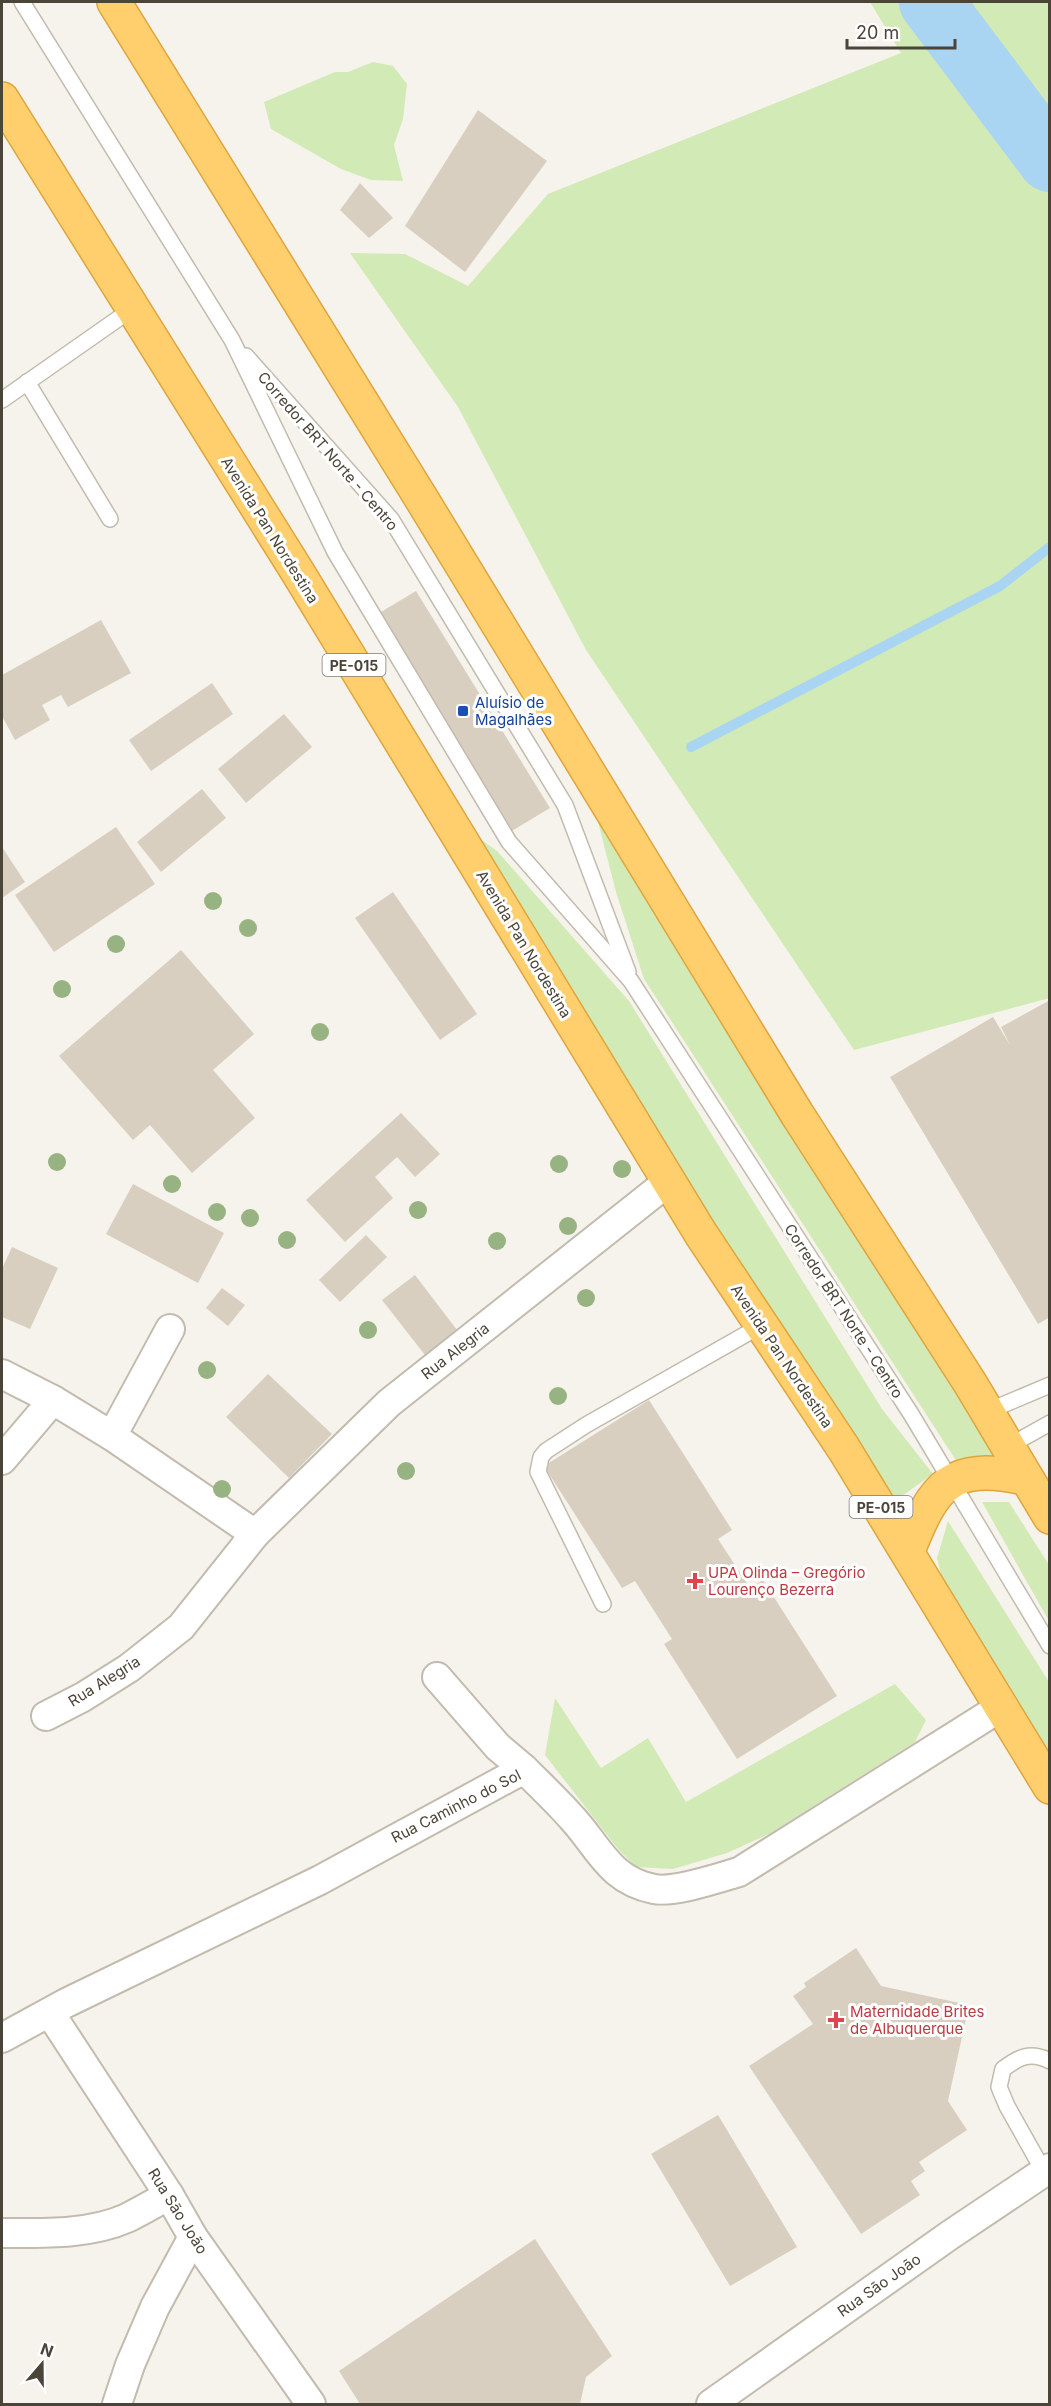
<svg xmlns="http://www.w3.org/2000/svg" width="1051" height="2406" viewBox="0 0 1051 2406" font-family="Inter,sans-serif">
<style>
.green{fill:#d2eab5}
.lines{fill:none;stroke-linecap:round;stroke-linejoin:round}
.stream{stroke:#a9d4f2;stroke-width:10}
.river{stroke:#a9d4f2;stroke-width:64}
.building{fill:#d8cfc1}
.lane-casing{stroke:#c2bbae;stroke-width:18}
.street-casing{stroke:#c2bbae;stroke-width:32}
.highway-casing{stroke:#e0a43c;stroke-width:36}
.lane{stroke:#fff;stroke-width:15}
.street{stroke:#fff;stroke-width:28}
.highway{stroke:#ffcf6e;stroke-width:33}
.tree{fill:#97b381}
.transit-dot{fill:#1a4fb4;stroke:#fff;stroke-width:2}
.health-dot{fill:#e0444e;stroke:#fff;stroke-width:2}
.labels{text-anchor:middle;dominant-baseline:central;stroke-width:6;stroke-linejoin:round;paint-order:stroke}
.shield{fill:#fff;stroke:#817c74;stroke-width:1.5}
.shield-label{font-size:14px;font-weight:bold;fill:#4b4439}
.street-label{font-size:15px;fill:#4b4439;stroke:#fff}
.transit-label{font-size:15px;fill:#164399;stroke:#fff;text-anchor:start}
.health-label{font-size:15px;fill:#be3a42;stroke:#fff;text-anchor:start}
</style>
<rect width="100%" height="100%" fill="#f6f3ec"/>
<g class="green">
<path d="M870,2H1049L1050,998L854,1050L586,650L458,407L350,253L405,254L468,286L548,194L901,53Z"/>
<path d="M373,62L393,66L407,84L403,119L394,145L403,181L371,180L341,169L271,129L264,102L335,72H348Z"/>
<path d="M596,814L1000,1460L959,1465L644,979L616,892Z"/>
<path d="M468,830L497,851L629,1001L882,1409L933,1474L889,1505Z"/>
<path d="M982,1502H1009L1049,1565V1621Z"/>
<path d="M948,1521L1049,1682V1759L944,1586L937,1558Z"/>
<path d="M895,1684L926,1720L915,1742L769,1834L727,1853L673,1869L636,1867L618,1849L545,1755L555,1698L601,1768L648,1738L686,1802Z"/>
</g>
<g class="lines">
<path class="stream" d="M691,747L1000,586L1050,547"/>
<path class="river" d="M931,2L1050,160"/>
</g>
<g class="building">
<path d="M478,110L547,161L465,272L405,226Z"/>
<path d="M360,183L393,218L369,238L340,210Z"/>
<path d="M416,591L550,808L510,832L376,615Z"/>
<path d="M101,620L131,673L68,707L61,695L42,705L50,720L15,740L2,716V675Z"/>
<path d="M212,683L233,714L151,771L129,740Z"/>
<path d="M284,714L312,747L246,803L218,769Z"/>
<path d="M202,789L226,818L161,872L137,842Z"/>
<path d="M116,827L155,884L54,952L15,895Z"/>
<path d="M2,847L25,882L2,898Z"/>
<path d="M393,892L477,1014L440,1040L355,918Z"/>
<path d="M181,950L254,1034L213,1070L255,1118L192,1173L150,1125L133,1140L59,1056Z"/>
<path d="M1050,1000V1317L1038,1324L890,1077L993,1017L1010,1045L1001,1027Z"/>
<path d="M401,1113L440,1154L415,1177L397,1157L375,1177L393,1198L345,1242L306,1200Z"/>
<path d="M133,1184L224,1233L198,1283L106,1234Z"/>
<path d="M366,1235L387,1257L340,1302L319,1280Z"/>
<path d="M12,1247L58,1268L30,1329L2,1317V1269Z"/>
<path d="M415,1275L457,1330L425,1355L382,1300Z"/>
<path d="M222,1288L245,1305L228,1326L206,1308Z"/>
<path d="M268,1374L332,1434L289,1478L226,1417Z"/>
<path d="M649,1400L732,1530L718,1539L750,1588L763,1580L837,1696L737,1759L664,1644L672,1639L635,1581L622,1588L544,1466Z"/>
<path d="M856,1948L881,1986L969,2005L948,2101L967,2130L919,2162L925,2171L911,2181L920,2195L861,2234L749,2066L813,2024L793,1996L806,1987L804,1983Z"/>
<path d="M718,2115L797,2247L730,2286L651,2154Z"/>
<path d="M535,2239L612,2356L586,2377L580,2404H360L339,2371Z"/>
</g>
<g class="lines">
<defs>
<g id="lane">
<path d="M22,2L232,340L335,552L509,842L631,981L911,1414L1050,1646"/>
<path d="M246,356L391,519L565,805L628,972"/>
<path d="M27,382L110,519"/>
<path d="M2,400L132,309"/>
<path d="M986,1412L1050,1385"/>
<path d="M1007,1447L1050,1423"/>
<path d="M603,1604L538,1472L541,1457L546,1451L586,1425L762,1325"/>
<path d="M1044,2172L1007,2106L999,2087L1003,2069C1019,2057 1030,2051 1050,2061"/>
</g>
<g id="street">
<path d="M2,1374L53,1400L112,1436L255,1534L389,1403L669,1181"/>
<path d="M112,1436L170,1329"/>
<path d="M2,1460L53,1400"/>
<path d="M437,1677L498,1747L524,1769"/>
<path d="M46,1716L83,1697L129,1668L181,1627L255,1534"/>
<path d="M50,2013L169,2195L193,2237L311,2404"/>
<path d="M2,2038L66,2003L320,1880L524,1769C540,1785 557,1801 572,1818C599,1847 609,1880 654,1889C675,1893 718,1878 739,1872L1001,1707"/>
<path d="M2,2233C42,2233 89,2235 127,2218C141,2211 155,2203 169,2195"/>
<path d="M117,2404L130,2365L155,2307L193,2237"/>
<path d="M711,2404L950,2235L1050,2168"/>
</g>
<g id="highway">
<path d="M114,2L421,498L797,1114L970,1383L1050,1517"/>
<path d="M2,99L297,571L701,1234L844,1449L1050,1787"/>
<path d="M908,1551C934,1485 950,1462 1025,1478"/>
</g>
</defs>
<use href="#lane" class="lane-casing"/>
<use href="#street" class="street-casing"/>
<use href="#highway" class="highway-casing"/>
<use href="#lane" class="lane"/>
<use href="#street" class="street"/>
<use href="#highway" class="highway"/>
</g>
<g class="tree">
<circle cx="213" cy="901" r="9"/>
<circle cx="248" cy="928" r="9"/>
<circle cx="116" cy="944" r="9"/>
<circle cx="62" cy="989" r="9"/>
<circle cx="320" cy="1032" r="9"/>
<circle cx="57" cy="1162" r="9"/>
<circle cx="559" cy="1164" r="9"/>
<circle cx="622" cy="1169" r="9"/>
<circle cx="172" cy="1184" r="9"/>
<circle cx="418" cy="1210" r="9"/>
<circle cx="217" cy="1212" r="9"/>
<circle cx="250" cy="1218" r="9"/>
<circle cx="568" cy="1226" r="9"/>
<circle cx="287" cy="1240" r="9"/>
<circle cx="497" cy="1241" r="9"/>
<circle cx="586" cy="1298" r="9"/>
<circle cx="368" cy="1330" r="9"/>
<circle cx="207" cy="1370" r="9"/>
<circle cx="558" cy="1396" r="9"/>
<circle cx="406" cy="1471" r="9"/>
<circle cx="222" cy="1489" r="9"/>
</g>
<rect class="transit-dot" x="457" y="705" width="12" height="12" rx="3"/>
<g class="health-dot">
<path d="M692 1572h6v6h6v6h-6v6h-6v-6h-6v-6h6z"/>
<path d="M833 2011h6v6h6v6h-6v6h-6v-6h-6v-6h6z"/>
</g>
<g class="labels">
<g class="shield">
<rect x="322.5" y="654" width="63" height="22" rx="4.5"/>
<rect x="849.5" y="1496" width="63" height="22" rx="4.5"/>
</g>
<g class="shield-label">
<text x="354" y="665">PE-015</text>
<text x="881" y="1507">PE-015</text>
</g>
<g class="street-label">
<text transform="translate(328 451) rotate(49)">Corredor BRT Norte - Centro</text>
<text transform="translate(270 530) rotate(58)">Avenida Pan Nordestina</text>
<text transform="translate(524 944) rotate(59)">Avenida Pan Nordestina</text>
<text transform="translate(844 1311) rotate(57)">Corredor BRT Norte - Centro</text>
<text transform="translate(455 1351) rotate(-38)">Rua Alegria</text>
<text transform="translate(782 1356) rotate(56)">Avenida Pan Nordestina</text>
<text transform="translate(104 1681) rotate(-32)">Rua Alegria</text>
<text transform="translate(456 1806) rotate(-27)">Rua Caminho do Sol</text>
<text transform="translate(178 2211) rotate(58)">Rua São João</text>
<text transform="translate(879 2285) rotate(-35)">Rua São João</text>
</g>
<g class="transit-label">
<text x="475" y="702">Aluísio de<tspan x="475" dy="17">Magalhães</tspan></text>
</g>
<g class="health-label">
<text x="708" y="1572">UPA Olinda – Gregório<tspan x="708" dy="17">Lourenço Bezerra</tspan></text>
<text x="850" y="2011">Maternidade Brites<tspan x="850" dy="17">de Albuquerque</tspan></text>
</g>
</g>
<rect width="1051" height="2406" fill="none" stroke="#4b4439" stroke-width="6"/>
<g transform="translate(42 2364) rotate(20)" stroke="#ffffff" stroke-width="4.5" paint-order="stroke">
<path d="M0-4.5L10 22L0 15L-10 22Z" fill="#4b4439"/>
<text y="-9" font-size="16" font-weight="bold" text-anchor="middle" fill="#4b4439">N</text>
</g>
<path d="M847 39v9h108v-9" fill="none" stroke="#4b4439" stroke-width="3"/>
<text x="856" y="39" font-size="18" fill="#4b4439" stroke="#ffffff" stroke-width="4.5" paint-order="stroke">20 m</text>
</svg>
